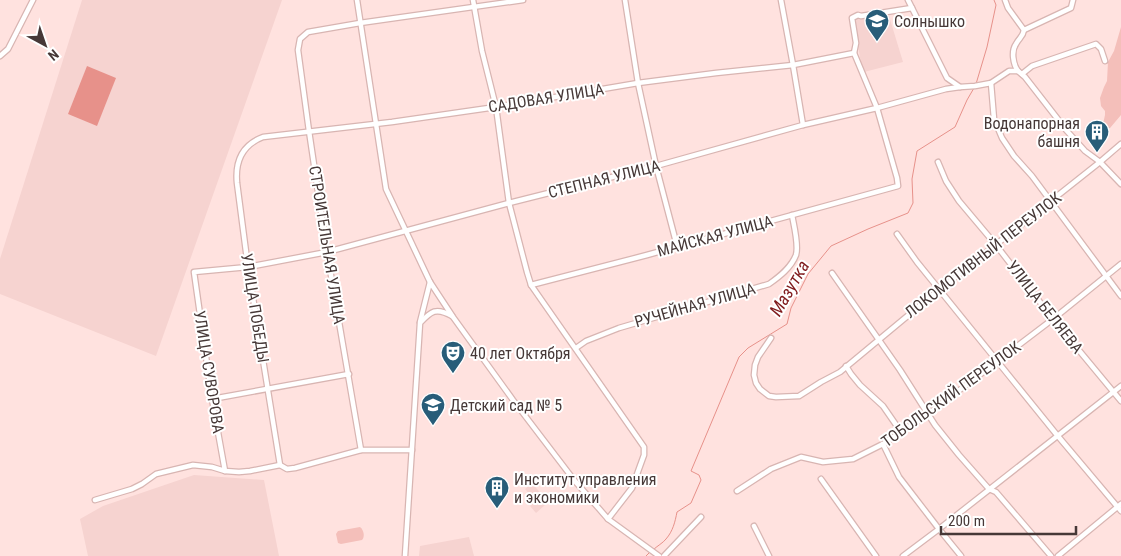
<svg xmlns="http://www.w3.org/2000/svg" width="1121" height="556" viewBox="0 0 1121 556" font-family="'Roboto Condensed',sans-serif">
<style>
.built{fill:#f6d3d0}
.green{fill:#f4bfba}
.water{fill:#e7918a}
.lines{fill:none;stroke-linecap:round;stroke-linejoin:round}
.stream{stroke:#e7918a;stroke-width:1}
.minor-casing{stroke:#d8b5b2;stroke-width:7}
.minor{stroke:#fff;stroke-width:4.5}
.labels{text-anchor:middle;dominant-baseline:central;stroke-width:4;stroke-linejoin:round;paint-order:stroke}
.poi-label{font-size:16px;fill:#463837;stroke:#fff;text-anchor:start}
.street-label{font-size:16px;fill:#463837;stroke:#fff}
.water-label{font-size:18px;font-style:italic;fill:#801b1d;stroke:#fff}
</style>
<rect width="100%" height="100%" fill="#ffe2df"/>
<g class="built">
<path d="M82,0H282L156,356L0,294V259Z"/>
<path d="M889,16L903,62L864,72L862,69L854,22L856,19Z"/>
<path d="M194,475L264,480L279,556H88L80,519L103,506Z"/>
<path d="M532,483L542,495L539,498L545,505L536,513L530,506L535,501L525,489Z"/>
<path d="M469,537L474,556H419L420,546Z"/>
</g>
<g class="green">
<path d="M1121,27V115L1110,128L1105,129L1103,124L1105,115V111L1101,106L1100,98L1104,87L1107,81L1108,62L1114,51Z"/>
<path d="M360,527C364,530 365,537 362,540L341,544L338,543L336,534L338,531Z"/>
</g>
<path class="water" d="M87,66L116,78L97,126L68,114Z"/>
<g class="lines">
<g class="stream">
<path d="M976,84L987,47L996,5L994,0"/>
<path d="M653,550C657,546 663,543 666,539C673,531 675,522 677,512L691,503L701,480L699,475L691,471L739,357L748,348L787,324L791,308L808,274L831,246L868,229L908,213L913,203L912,179L917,151L955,127L967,100L974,88"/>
<path d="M646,556L650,552"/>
</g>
<defs>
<g id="minor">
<path d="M357,0L386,189L430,282L453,317L513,400L574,480L608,519L659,556"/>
<path d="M473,0L482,51L496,107L509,203L527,272L531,285L644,447V455L632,488L608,519"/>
<path d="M625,0L638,83L656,166L677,246"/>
<path d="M781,0L793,65L803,125"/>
<path d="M908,0L947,78L960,87"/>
<path d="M1005,0L1008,8L1024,30C1023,37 1019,38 1016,44C1011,51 1013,64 1018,71"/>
<path d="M1024,30L1071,8L1073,0"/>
<path d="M0,56L8,49L33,0"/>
<path d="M1022,74L1032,66L1096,44L1101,49L1105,61"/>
<path d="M991,83L994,119L1002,138L1014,156L1032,176L1121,296"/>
<path d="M938,162L946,181L959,201L996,245L1053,319L1121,401"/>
<path d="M897,234L917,262L1057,435L1121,511"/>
<path d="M832,273L900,370L935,425L959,455L989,489L996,492L1051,556"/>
<path d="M531,285L647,255L898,186L897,178L877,108L854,53L856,43L852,18L858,15L861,16L912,8"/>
<path d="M420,322L430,282"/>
<path d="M771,338L758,357L755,365L754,375L756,383L760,389L769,396L776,397L799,396L821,382L840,372L940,289L1100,162L1121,144"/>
<path d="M576,348L586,341L619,328L769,284C779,277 791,268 796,255C799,245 794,226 792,215"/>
<path d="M846,366L851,374L860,385L883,406L901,432"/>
<path d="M212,399L349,374"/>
<path d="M883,444L899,477L939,529L961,556"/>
<path d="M361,450L327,252L309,131L298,50L300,39L308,32L360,23L523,0"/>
<path d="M280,465L248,267L237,183C235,162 242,145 263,137L392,122L496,107L638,83L716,73L793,65L854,53"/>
<path d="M225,471L212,399L194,272L248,267L327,252L509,203L656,166L803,125L877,108L946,89L960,87L975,86L991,83L1009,71H1018L1025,77L1067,131L1085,151L1100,162L1121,184"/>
<path d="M821,479L876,556"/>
<path d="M737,491L771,469L801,457L823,462L853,459L883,444L928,414L1053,319L1121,264"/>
<path d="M95,500L132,489L142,484L156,474L193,465L212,467L225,471L239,472L250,471L280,465L287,469L295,468L361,450H412"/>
<path d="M754,526L769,556"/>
<path d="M405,556L420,323C431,311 436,307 452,316"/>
<path d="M664,556L701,517"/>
<path d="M903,556L939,529L1121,386"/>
<path d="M1058,556L1121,504"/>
</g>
</defs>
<use href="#minor" class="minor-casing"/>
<use href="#minor" class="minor"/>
</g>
<defs>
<symbol id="school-pin" viewBox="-11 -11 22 30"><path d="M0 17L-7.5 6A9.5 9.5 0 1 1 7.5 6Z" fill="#285d79" stroke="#fff"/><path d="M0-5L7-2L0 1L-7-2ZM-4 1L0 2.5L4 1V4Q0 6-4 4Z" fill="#fff"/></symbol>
<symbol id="building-pin" viewBox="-11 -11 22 30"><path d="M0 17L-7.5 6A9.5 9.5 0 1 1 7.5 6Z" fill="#285d79" stroke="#fff"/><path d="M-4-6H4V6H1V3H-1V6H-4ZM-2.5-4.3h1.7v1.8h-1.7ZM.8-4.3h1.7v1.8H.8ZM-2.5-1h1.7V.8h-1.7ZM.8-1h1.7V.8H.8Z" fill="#fff"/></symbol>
<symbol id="theatre-pin" viewBox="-11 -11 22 30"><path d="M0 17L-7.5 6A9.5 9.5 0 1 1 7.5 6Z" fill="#285d79" stroke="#fff"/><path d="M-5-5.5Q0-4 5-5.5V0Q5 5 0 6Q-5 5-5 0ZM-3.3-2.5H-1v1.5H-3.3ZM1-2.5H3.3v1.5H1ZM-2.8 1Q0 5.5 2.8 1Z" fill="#fff"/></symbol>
</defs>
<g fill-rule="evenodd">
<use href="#school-pin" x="863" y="7" width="28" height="38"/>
<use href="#building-pin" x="1083" y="118" width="28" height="38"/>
<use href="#theatre-pin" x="439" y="339" width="28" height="38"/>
<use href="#school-pin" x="419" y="391" width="28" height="38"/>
<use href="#building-pin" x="483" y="474" width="28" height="38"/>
</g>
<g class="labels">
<g class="poi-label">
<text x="894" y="21">Солнышко</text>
<text x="1080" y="123" text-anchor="end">Водонапорная<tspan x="1080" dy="18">башня</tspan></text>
<text x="470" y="353">40 лет Октября</text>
<text x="450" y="405">Детский сад № 5</text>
<text x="514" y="479">Институт управления<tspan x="514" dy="18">и экономики</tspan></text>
</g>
<g class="street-label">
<text transform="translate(546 98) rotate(-9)">САДОВАЯ УЛИЦА</text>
<text transform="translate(604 179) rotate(-14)">СТЕПНАЯ УЛИЦА</text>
<text transform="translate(715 236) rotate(-15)">МАЙСКАЯ УЛИЦА</text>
<text transform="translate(327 245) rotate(81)">СТРОИТЕЛЬНАЯ УЛИЦА</text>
<text transform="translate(983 255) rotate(-38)">ЛОКОМОТИВНЫЙ ПЕРЕУЛОК</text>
<text transform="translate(695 305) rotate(-16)">РУЧЕЙНАЯ УЛИЦА</text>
<text transform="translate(1045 307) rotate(52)">УЛИЦА БЕЛЯЕВА</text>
<text transform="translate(255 308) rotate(81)">УЛИЦА ПОБЕДЫ</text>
<text transform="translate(209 372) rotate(81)">УЛИЦА СУВОРОВА</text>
<text transform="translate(951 394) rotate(-36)">ТОБОЛЬСКИЙ ПЕРЕУЛОК</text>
</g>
<g class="water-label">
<text transform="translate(789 288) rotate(-60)">Мазутка</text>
</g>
</g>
<g transform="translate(45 45) rotate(140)" stroke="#ffffff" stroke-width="4" paint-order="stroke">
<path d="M0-4L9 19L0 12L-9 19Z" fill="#463837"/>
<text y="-8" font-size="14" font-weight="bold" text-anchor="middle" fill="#463837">N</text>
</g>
<path d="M941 526v8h135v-8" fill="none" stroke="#463837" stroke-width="2.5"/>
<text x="948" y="526" font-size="15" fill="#463837" stroke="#ffffff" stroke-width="4" paint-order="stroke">200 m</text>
</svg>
